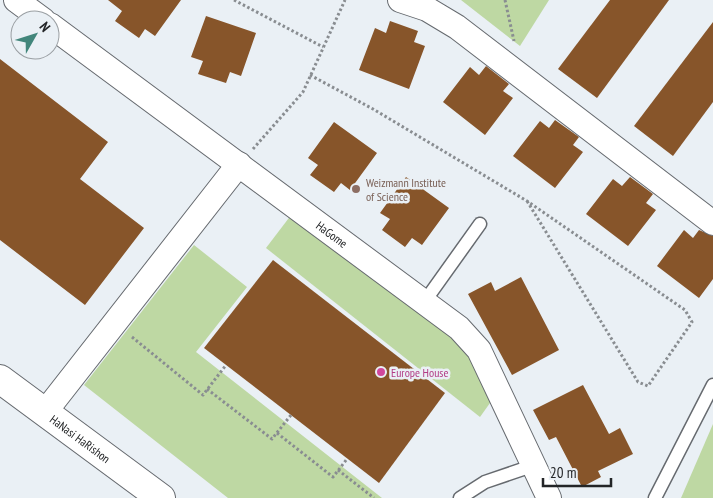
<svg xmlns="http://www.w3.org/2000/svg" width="713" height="498" viewBox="0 0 713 498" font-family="'PT Sans Narrow',sans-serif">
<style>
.green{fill:#bed8a3}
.building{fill:#87552a}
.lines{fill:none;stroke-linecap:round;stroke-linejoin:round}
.lane-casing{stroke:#666a6f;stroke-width:15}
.street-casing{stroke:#666a6f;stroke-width:26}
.secondary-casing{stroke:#666a6f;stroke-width:30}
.path{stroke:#898d91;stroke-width:3;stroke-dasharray:2.5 2.5;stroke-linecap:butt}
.lane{stroke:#fff;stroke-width:12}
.street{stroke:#fff;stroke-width:24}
.secondary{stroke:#fff;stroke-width:28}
.education-dot{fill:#8d6e63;stroke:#eaf0f5;stroke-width:2}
.hotel-dot{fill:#d1479c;stroke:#eaf0f5;stroke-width:2}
.labels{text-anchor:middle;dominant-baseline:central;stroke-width:5;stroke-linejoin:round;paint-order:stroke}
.education-label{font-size:12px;fill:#785e54;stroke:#eaf0f5;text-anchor:start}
.street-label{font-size:12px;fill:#232527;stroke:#eaf0f5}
.hotel-label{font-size:12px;fill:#b23c85;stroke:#eaf0f5;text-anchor:start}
</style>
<rect width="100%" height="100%" fill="#eaf0f5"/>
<g class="green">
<path d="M461,0H549L520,46Z"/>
<path d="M298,206L468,342L495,396L480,417L266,248Z"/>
<path d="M194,245L247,287L196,352L382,498H228L84,385Z"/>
<path d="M713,424V498H681Z"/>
</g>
<g class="building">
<path d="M108,0H181L155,36L145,29L139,38L115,21L122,11Z"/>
<path d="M610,0H669L597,98L558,69Z"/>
<path d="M206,16L256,33L241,76L230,72L226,83L198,74L203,61L191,57Z"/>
<path d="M390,21L418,31L414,42L425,46L409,89L359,70L375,28L386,33Z"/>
<path d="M713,22V102L673,156L634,126Z"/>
<path d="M0,59L108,142L80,179L144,228L85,305L0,240Z"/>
<path d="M486,66L509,84L503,91L513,98L485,135L443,102L470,67L479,75Z"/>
<path d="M555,120L579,137L573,145L583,152L555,188L513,156L540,121L549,128Z"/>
<path d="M334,122L377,153L350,190L341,183L334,192L310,175L318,165L308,158Z"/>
<path d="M406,177L449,208L422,245L412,238L405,247L382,230L390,219L380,213Z"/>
<path d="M630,177L653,194L646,203L656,210L628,246L586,214L613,179L622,186Z"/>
<path d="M684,230L693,238L699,230L713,236V279L699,298L657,266Z"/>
<path d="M273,260L445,393L379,483L204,348Z"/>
<path d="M521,277L559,350L512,375L468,294L491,282L495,291Z"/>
<path d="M583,385L609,434L620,428L633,454L598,471L601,477L582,487L556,437L549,440L533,410Z"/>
</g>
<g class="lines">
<defs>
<g id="lane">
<path d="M425,301L480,224"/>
<path d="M460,498L485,482L532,466"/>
<path d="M655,498L713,385"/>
</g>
<g id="street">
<path d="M16,0L43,20"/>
<path d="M400,0L427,9L457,27L713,223"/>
<path id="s1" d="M50,25L459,328L479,350L549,498"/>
<path d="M45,412L239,164"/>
</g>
<g id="secondary">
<path id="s2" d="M0,379L161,498"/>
</g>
</defs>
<use href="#lane" class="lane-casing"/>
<use href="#street" class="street-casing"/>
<use href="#secondary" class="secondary-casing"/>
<g class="path">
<path d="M234,0L323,47"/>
<path d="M505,0L514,41"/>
<path d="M310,75L373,109L527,201L685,310L692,322L648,386L638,382L527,201"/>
<path d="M253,149L303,92L345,0"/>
<path d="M132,337L203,395L226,365"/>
<path d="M207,389L272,439L291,415"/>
<path d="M277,433L333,477L347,459"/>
<path d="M338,470L374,498"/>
</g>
<use href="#lane" class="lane"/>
<use href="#street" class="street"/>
<use href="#secondary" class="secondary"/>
</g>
<circle class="education-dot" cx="356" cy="189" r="5"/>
<circle class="hotel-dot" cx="381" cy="372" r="5"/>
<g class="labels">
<g class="education-label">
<text x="366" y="182">Weizmann Institute<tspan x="366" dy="14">of Science</tspan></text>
</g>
<g class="street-label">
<text stroke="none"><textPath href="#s1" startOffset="351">HaGome</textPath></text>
<text stroke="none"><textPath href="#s2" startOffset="100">HaNasi HaRishon</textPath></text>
</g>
<g class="hotel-label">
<text x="391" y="372">Europe House</text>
</g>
</g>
<g transform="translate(35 35) rotate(51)"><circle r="24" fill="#eaf0f5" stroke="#9a9fa3"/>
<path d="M0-4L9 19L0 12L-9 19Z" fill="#42867b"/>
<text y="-8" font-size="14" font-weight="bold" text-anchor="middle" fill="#232527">N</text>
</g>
<path d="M543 478v8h68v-8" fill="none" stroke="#232527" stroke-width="2.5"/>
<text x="550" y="478" font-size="15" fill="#232527" stroke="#eaf0f5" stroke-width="4" paint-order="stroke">20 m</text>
</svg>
